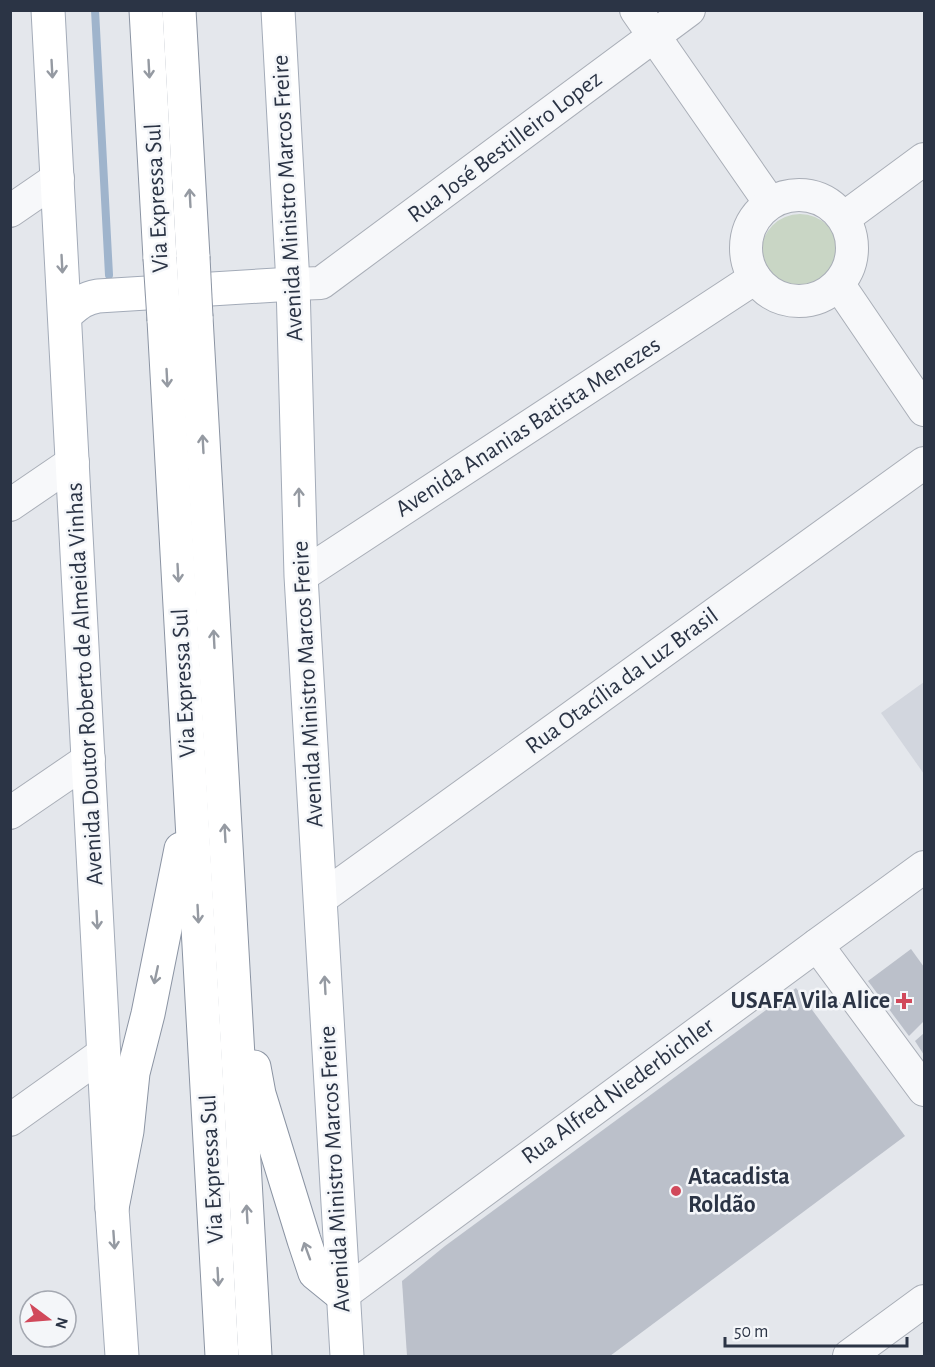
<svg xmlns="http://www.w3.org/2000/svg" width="935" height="1367" viewBox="0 0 935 1367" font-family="'Alegreya Sans',sans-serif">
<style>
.built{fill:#d2d6de}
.green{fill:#c9d6c5}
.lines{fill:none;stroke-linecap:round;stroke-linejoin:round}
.stream{stroke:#9fb4cc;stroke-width:8}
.building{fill:#bbc0ca}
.minor-casing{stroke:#a9aeb7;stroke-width:34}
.major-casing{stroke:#a3abb8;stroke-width:35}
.highway-casing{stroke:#8b94a3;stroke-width:35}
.minor{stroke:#f7f8fa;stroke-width:32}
.major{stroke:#fff;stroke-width:33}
.highway{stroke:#fff;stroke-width:33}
.highway-bridge-casing{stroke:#8b94a3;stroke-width:35;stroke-linecap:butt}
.highway-bridge{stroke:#fff;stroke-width:33}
.oneway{stroke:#959aa2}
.poi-dot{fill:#d1495b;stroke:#f4f6f9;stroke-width:2}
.labels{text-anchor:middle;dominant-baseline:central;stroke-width:5;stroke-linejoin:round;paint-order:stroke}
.street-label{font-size:24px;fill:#2b3445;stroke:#f4f6f9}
.poi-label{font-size:24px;font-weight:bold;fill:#2b3445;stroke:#f4f6f9;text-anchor:end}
</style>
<rect width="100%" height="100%" fill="#e4e7ec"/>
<path class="built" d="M924,682V774L881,713Z"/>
<circle class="green" cx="800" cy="253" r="39"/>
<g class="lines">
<path class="stream" d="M95,10L109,275"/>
</g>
<g class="building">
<path d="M911,949L924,967V1021L909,1036L868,981Z"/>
<path d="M796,988L905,1136L610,1356H407L402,1281L445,1246Z"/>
<path d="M924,1033V1055L915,1041Z"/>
</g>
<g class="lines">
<defs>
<g id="minor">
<path d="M636,10L770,203"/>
<circle cx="799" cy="248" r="53"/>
<path d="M10,211L58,178"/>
<path d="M844,218L924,159"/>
<path d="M293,284L321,283L689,10"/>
<path d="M839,285L924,410"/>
<path d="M10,505L73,462"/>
<path d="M301,576L755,278"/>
<path d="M10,813L89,759"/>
<path d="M320,899L924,463"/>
<path d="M817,945L924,1090"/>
<path d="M10,1120L104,1053"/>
<path d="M342,1295L817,945L924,867"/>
<path d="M849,1356L924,1301"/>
</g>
<g id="major">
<path d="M48,10L112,1208L122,1356"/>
<path d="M278,10L293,284L301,576L347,1356"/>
<path d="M65,315C77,305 82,299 98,296L293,284"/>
</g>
<g id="highway">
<path d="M146,10L160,258"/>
<path d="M179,10L193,257"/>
<path d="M196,317L255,1356"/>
<path d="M164,320L222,1356"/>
<path d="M254,1067L259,1094L304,1240L315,1273L342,1295"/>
<path d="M112,1208L127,1131L133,1073L148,1014L181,849"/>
</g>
</defs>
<use href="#minor" class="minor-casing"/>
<use href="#major" class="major-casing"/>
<use href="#highway" class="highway-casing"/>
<use href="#minor" class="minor"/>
<use href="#major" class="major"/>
<use href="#highway" class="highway"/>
<defs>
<g id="highway-bridge">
<path d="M193,257L196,317"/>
<path d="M160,258L164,320"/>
</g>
</defs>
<use href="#highway-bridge" class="highway-bridge-casing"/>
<use href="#highway-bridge" class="highway-bridge"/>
</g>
<defs><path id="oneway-shaft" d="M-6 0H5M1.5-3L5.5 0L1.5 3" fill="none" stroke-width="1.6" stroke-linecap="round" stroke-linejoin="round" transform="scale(1.5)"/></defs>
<g class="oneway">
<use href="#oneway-shaft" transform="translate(52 69) rotate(87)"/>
<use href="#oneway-shaft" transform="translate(149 69) rotate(87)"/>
<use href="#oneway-shaft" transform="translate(190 198) rotate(-93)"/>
<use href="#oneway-shaft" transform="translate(62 264) rotate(87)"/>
<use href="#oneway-shaft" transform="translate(167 378) rotate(87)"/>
<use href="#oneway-shaft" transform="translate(203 444) rotate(-93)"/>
<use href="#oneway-shaft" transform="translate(299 497) rotate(-91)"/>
<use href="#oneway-shaft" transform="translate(178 573) rotate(87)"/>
<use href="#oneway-shaft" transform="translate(214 639) rotate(-93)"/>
<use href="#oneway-shaft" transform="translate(225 833) rotate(-93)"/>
<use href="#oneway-shaft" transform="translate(198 914) rotate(87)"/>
<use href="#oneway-shaft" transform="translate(97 920) rotate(87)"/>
<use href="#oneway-shaft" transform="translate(156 975) rotate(102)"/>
<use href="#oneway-shaft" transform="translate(325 985) rotate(-93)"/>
<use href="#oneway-shaft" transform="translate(247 1214) rotate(-93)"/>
<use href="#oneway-shaft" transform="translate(114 1240) rotate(86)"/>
<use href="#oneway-shaft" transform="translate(307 1251) rotate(-110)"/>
<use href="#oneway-shaft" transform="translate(218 1277) rotate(87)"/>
</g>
<g class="poi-dot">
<path d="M901 992h6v6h6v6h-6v6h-6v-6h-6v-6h6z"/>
<circle cx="676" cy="1191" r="6"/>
</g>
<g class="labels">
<g class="street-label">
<text transform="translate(505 147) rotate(-37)">Rua José Bestilleiro Lopez</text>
<text transform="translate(157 198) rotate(-93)">Via Expressa Sul</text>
<text transform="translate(288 198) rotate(-93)">Avenida Ministro Marcos Freire</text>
<text transform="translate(528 427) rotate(-33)">Avenida Ananias Batista Menezes</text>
<text transform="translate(622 681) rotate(-36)">Rua Otacília da Luz Brasil</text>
<text transform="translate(184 683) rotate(-93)">Via Expressa Sul</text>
<text transform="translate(85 684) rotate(-93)">Avenida Doutor Roberto de Almeida Vinhas</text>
<text transform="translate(308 684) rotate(-93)">Avenida Ministro Marcos Freire</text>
<text transform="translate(618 1091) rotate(-36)">Rua Alfred Niederbichler</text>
<text transform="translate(212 1169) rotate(-93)">Via Expressa Sul</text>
<text transform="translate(335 1169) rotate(-93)">Avenida Ministro Marcos Freire</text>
</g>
<g class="poi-label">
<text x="890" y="1001">USAFA Vila Alice</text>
<text x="688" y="1177" text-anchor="start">Atacadista<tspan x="688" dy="28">Roldão</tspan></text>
</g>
</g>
<rect width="935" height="1367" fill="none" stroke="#2b3445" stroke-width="24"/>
<g transform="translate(48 1319) rotate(106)"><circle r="28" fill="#f4f6f9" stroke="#a4a8b1" stroke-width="1.5"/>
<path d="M0-4.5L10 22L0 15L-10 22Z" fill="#d1495b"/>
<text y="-9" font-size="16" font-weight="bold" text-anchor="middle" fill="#2b3445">N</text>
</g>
<path d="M725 1337v9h182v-9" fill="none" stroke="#2b3445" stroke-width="3"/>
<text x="734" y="1337" font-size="18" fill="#2b3445" stroke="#f4f6f9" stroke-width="4.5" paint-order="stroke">50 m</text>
</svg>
